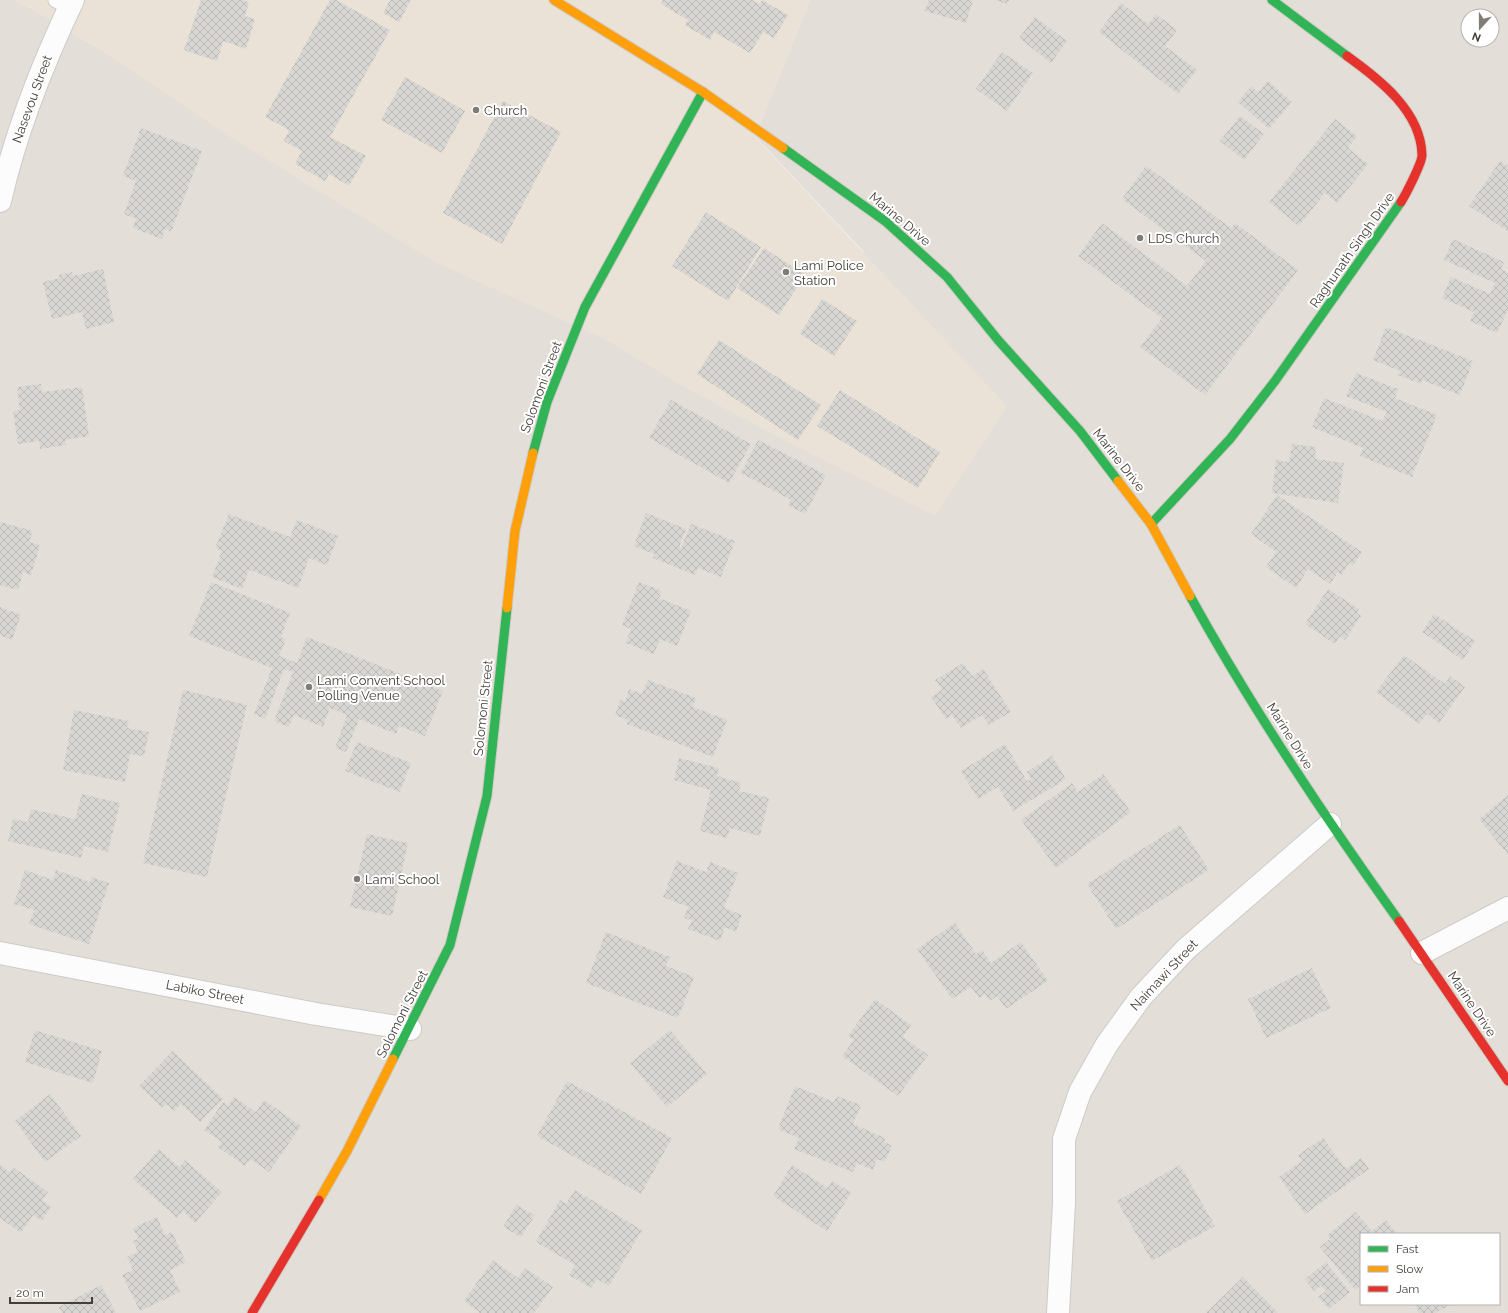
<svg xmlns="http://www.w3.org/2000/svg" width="1508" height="1313" viewBox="0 0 1508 1313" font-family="Raleway,sans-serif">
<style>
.residential{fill:#e3dfd8;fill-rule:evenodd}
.commercial{fill:#eae2d7}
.building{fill:url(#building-cross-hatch)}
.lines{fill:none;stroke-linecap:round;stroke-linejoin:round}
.lane-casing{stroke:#cdcbc8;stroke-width:17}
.street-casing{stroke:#cdcbc8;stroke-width:24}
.fast-casing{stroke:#cecac2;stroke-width:11}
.slow-casing{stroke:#cecac2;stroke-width:11}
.jam-casing{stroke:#cecac2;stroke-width:11}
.lane{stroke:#fdfcfc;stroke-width:15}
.street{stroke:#fdfcfc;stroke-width:22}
.fast{stroke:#30b455;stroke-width:9}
.slow{stroke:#ff9f0a;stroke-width:9}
.jam{stroke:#e5322d;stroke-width:9}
.poi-dot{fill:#807c76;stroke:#fff;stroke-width:1.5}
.labels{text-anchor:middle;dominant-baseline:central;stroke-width:4;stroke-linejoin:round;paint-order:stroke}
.street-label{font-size:13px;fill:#443f37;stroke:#fff}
.poi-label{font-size:13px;fill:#443f37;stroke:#fff;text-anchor:start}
</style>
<defs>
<pattern id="building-cross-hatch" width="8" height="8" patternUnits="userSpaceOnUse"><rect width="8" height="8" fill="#d9d7d3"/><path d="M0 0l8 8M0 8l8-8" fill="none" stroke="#bbbab6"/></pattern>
</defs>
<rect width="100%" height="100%" fill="#f0eeea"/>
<path class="residential" d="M0,0H14L49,18L107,54L607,340L692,391L864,252L755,136L810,0H1508V1313H0ZM1468,16H1492V40H1468ZM1361,1234H1499V1304H1361Z"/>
<path class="commercial" d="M14,0H810L755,137L1007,406L935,516L799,448L692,391L607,340L437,263L230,137L107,54L49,18Z"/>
<g class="building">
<path d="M201,0H243L249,2L245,16L255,19L246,49L223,41L217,61L184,50Z"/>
<path d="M330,0H336L390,30L330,137L366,156L349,186L329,174L325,181L295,164L302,151L284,141L289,130L265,117Z"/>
<path d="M390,0H411L399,22L383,13Z"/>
<path d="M663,0H752L759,4L762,0L788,15L774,38L763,32L750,53L714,32L710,40L685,25L688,20L661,4Z"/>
<path d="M929,0H973L966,23L925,11Z"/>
<path d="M995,0H1009L1007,4Z"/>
<path d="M1121,3L1148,24L1156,14L1177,30L1165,46L1197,70L1178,94L1099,32Z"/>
<path d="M1035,17L1067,41L1051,63L1019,38Z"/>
<path d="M1002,52L1033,73L1007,111L976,89Z"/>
<path d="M405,77L465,111L442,153L381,120Z"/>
<path d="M1268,81L1292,102L1269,129L1238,102L1251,86L1258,92Z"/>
<path d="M503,101L561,132L502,244L443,213Z"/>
<path d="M1240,116L1264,134L1244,160L1220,141Z"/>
<path d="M1335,119L1357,136L1348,148L1368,164L1337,203L1325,193L1299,226L1269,202Z"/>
<path d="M141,128L202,151L171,232L165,229L162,239L133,228L136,219L124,214L136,181L123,176Z"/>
<path d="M1500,161L1508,166V231L1469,206Z"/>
<path d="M1146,166L1231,228L1235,223L1298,270L1205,395L1140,347L1162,318L1078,256L1102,223L1187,286L1206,261L1122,199Z"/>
<path d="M706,212L761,247L728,301L672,266Z"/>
<path d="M1453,239L1504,262L1501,269L1508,273V310L1497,333L1470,321L1474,312L1442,298L1451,277L1490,294L1495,283L1444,260Z"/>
<path d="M764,248L805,275L779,315L737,288Z"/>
<path d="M103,269L114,322L86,329L82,312L52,319L43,282L60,278L59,275L72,272L73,276Z"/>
<path d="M822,299L857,321L834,356L800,334Z"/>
<path d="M1386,327L1473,361L1460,395L1422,380L1421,384L1398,375L1400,371L1373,360Z"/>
<path d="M719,340L821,405L798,440L697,374Z"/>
<path d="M1356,373L1398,389L1395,398L1437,415L1412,477L1360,456L1363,448L1312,427L1324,398L1382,421L1387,412L1346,396Z"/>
<path d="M41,384L42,392L82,387L89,436L65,440L66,445L40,449L39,441L18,444L13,411L20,410L17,387Z"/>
<path d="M840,390L940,452L918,488L817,426Z"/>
<path d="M671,400L751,444L729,483L649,438Z"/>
<path d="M758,440L826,475L805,514L788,505L791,500L741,473Z"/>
<path d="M1292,444L1316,447L1315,459L1344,463L1338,503L1272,493L1276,460L1289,462Z"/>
<path d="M1277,495L1362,552L1353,566L1349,563L1342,575L1338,572L1330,584L1308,569L1296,588L1266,567L1276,552L1251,534Z"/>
<path d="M646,513L686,529L679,547L681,548L691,524L735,541L721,577L698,568L695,575L653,558L654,554L634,546Z"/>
<path d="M229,514L290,537L297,520L338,536L327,565L309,558L298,588L249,570L242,589L212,577L222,551L215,548Z"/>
<path d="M0,522L33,531L29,542L40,545L31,575L23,572L18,590L0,585Z"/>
<path d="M211,582L290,613L281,637L286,639L279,656L297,663L307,637L443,691L425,736L399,726L396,734L359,719L346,752L335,748L347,715L330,708L323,727L294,715L289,727L274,721L293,672L284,669L265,719L254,714L272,668L189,636Z"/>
<path d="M639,582L662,591L659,598L691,611L677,646L660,639L654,654L626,643L631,629L622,625Z"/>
<path d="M1328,589L1359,609L1357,613L1361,616L1345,640L1340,636L1335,644L1305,624Z"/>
<path d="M0,607L21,615L12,640L0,635Z"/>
<path d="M1434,614L1475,641L1463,660L1422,632Z"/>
<path d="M1404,655L1445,684L1450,676L1465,687L1439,723L1427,714L1419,724L1376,692Z"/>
<path d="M963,663L972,676L983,669L1011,712L989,725L982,715L961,728L952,715L946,719L931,697L942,690L935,680Z"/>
<path d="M648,680L696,698L693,707L727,720L713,757L627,724L628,720L615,715L620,700L625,702L629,689L642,694Z"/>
<path d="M183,690L247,705L207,877L143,863Z"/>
<path d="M74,710L129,721L127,728L149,732L144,756L130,754L125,782L63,770Z"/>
<path d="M357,742L411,763L400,792L345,771Z"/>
<path d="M1005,744L1027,781L1031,779L1027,772L1052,756L1066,779L1013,811L998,787L978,799L961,771Z"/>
<path d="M679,758L719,768L717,776L741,783L739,791L769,798L760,836L730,828L727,838L700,831L711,790L674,780Z"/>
<path d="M1103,774L1131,812L1056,868L1021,820L1072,783L1078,792Z"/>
<path d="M82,794L120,803L108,852L84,846L81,858L8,841L13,819L28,822L31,809L75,819Z"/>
<path d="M1508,795V855L1479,819Z"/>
<path d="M1180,825L1209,870L1116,929L1087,884Z"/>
<path d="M367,834L408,843L392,916L350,907Z"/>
<path d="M677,861L706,872L710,862L738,873L724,908L742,915L736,932L725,927L720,941L688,929L692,920L684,918L688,907L663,897Z"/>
<path d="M25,870L53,880L56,870L90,882L91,877L109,883L89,944L29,924L34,910L14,904Z"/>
<path d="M955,923L976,954L982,950L991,963L1021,942L1048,981L1006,1009L997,996L990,1001L985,994L979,998L971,987L952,999L917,949Z"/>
<path d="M606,932L670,957L666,966L694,977L678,1018L586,983Z"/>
<path d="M1312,968L1331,1008L1266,1038L1248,999Z"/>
<path d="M875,999L911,1025L903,1037L928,1055L898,1096L842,1056L854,1040L848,1036Z"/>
<path d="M35,1030L102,1051L93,1083L25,1062Z"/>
<path d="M670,1030L707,1074L667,1107L630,1063Z"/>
<path d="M173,1051L223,1099L200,1122L181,1104L174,1111L166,1104L162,1108L139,1086Z"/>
<path d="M567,1081L672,1138L641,1194L537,1136Z"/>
<path d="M795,1086L834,1102L837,1096L861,1105L853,1124L885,1138L884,1142L892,1145L885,1162L877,1159L873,1170L857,1163L853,1172L794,1149L799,1138L778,1129Z"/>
<path d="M50,1094L81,1136L45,1162L15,1121Z"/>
<path d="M234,1097L256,1112L264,1100L301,1126L269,1172L250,1159L245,1166L218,1147L222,1142L204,1130L223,1102L228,1106Z"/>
<path d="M1323,1138L1346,1169L1361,1158L1369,1169L1305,1214L1279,1177L1302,1161L1298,1155Z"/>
<path d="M159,1149L179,1167L185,1160L222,1192L195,1223L183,1211L177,1218L133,1179Z"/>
<path d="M0,1165L10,1172L13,1167L48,1192L42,1200L51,1207L42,1221L33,1215L21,1233L0,1218Z"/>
<path d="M792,1165L828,1188L832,1181L851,1193L827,1231L773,1196Z"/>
<path d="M1180,1165L1215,1226L1152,1261L1117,1201Z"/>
<path d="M575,1190L642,1230L609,1286L597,1279L591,1288L569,1275L575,1265L536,1242L560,1200L566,1204Z"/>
<path d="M516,1205L535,1215L521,1237L503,1227Z"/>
<path d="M1356,1212L1372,1231L1386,1220L1397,1234H1361V1286L1355,1290L1320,1247L1330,1239L1327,1235Z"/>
<path d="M157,1217L165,1235L172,1232L186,1262L170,1270L180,1292L140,1311L122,1275L133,1270L127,1257L138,1252L133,1241L138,1239L133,1228Z"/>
<path d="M493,1260L518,1278L525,1268L553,1287L534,1313H480L464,1301Z"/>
<path d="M1326,1262L1350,1292L1329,1309L1318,1297L1326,1291L1321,1286L1314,1291L1305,1279Z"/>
<path d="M1243,1277L1278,1313H1206Z"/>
<path d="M101,1285L116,1313H62L59,1307Z"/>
<path d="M1414,1304H1451L1436,1313H1419Z"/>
</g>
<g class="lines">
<defs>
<path id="lane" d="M56,0L69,7"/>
<g id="street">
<path d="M0,201C16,131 42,65 73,0"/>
<path d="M0,953L316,1014L410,1029"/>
<path d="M1422,953L1508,908"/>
<path d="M1058,1313L1064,1203V1139L1080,1092L1107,1044L1141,997L1186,949L1330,824"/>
</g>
<g id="fast">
<path d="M1272,0L1347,56"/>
<path d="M783,148L885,221L947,277L998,340L1080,431L1118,481"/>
<path d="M533,453L547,402L585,307L703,92"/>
<path d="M1151,524L1230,439L1275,381L1401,202"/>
<path d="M1190,596C1252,709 1324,816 1399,921"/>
<path d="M393,1059L450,945L487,796L507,608"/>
</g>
<g id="slow">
<path d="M554,0L703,92L783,148"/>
<path d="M1118,481L1151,524L1190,596"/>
<path d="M507,608L515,531L533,453"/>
<path d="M319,1200L347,1151L393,1059"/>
</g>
<g id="jam">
<path d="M1347,56C1379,79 1421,111 1422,155C1422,163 1406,194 1401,202"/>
<path d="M1399,921L1508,1081"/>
<path d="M252,1313L319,1200"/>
</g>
</defs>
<use href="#lane" class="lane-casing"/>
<use href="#street" class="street-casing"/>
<use href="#fast" class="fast-casing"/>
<use href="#slow" class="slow-casing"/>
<use href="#jam" class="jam-casing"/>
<use href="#lane" class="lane"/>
<use href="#street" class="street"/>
<use href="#fast" class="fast"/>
<use href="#slow" class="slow"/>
<use href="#jam" class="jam"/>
</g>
<g class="poi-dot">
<circle cx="476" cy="110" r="4"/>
<circle cx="1140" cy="238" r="4"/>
<circle cx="786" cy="272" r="4"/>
<circle cx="309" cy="687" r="4"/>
<circle cx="357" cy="879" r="4"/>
</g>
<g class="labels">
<g class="street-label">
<text transform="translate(32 99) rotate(-70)">Nasevou Street</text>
<text transform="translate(900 219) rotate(40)">Marine Drive</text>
<text transform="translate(1352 250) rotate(-55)">Raghunath Singh Drive</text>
<text transform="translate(541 387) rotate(-70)">Solomoni Street</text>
<text transform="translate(1119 460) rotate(52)">Marine Drive</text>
<text transform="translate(483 708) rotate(-84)">Solomoni Street</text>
<text transform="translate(1290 736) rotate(58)">Marine Drive</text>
<text transform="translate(1164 975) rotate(-47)">Naimawi Street</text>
<text transform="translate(205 992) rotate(11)">Labiko Street</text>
<text transform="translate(1472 1004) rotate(56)">Marine Drive</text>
<text transform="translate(402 1014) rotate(-63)">Solomoni Street</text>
</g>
<g class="poi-label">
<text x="484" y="110">Church</text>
<text x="1148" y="238">LDS Church</text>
<text x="794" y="265">Lami Police<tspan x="794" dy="15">Station</tspan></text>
<text x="317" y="680">Lami Convent School<tspan x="317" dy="15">Polling Venue</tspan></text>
<text x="365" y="879">Lami School</text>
</g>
</g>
<rect x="1360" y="1233" width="140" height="72" fill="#ffffff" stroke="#b4b2af"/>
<rect x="1368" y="1246" width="20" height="6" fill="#30b455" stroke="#b4b2af"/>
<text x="1396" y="1253" font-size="12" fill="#443f37">Fast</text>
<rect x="1368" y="1266" width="20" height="6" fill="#ff9f0a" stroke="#b4b2af"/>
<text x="1396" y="1273" font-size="12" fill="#443f37">Slow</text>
<rect x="1368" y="1286" width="20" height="6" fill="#e5322d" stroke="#b4b2af"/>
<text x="1396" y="1293" font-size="12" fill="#443f37">Jam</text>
<g transform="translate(1480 28) rotate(201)"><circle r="19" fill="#ffffff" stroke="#b4b2af"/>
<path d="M0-3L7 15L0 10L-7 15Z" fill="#807c76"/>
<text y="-6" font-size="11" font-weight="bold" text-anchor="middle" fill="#443f37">N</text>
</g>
<path d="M10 1297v6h82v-6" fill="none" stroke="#443f37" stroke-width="2"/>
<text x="16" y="1297" font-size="12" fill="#443f37" stroke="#ffffff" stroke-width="3" paint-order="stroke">20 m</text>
</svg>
